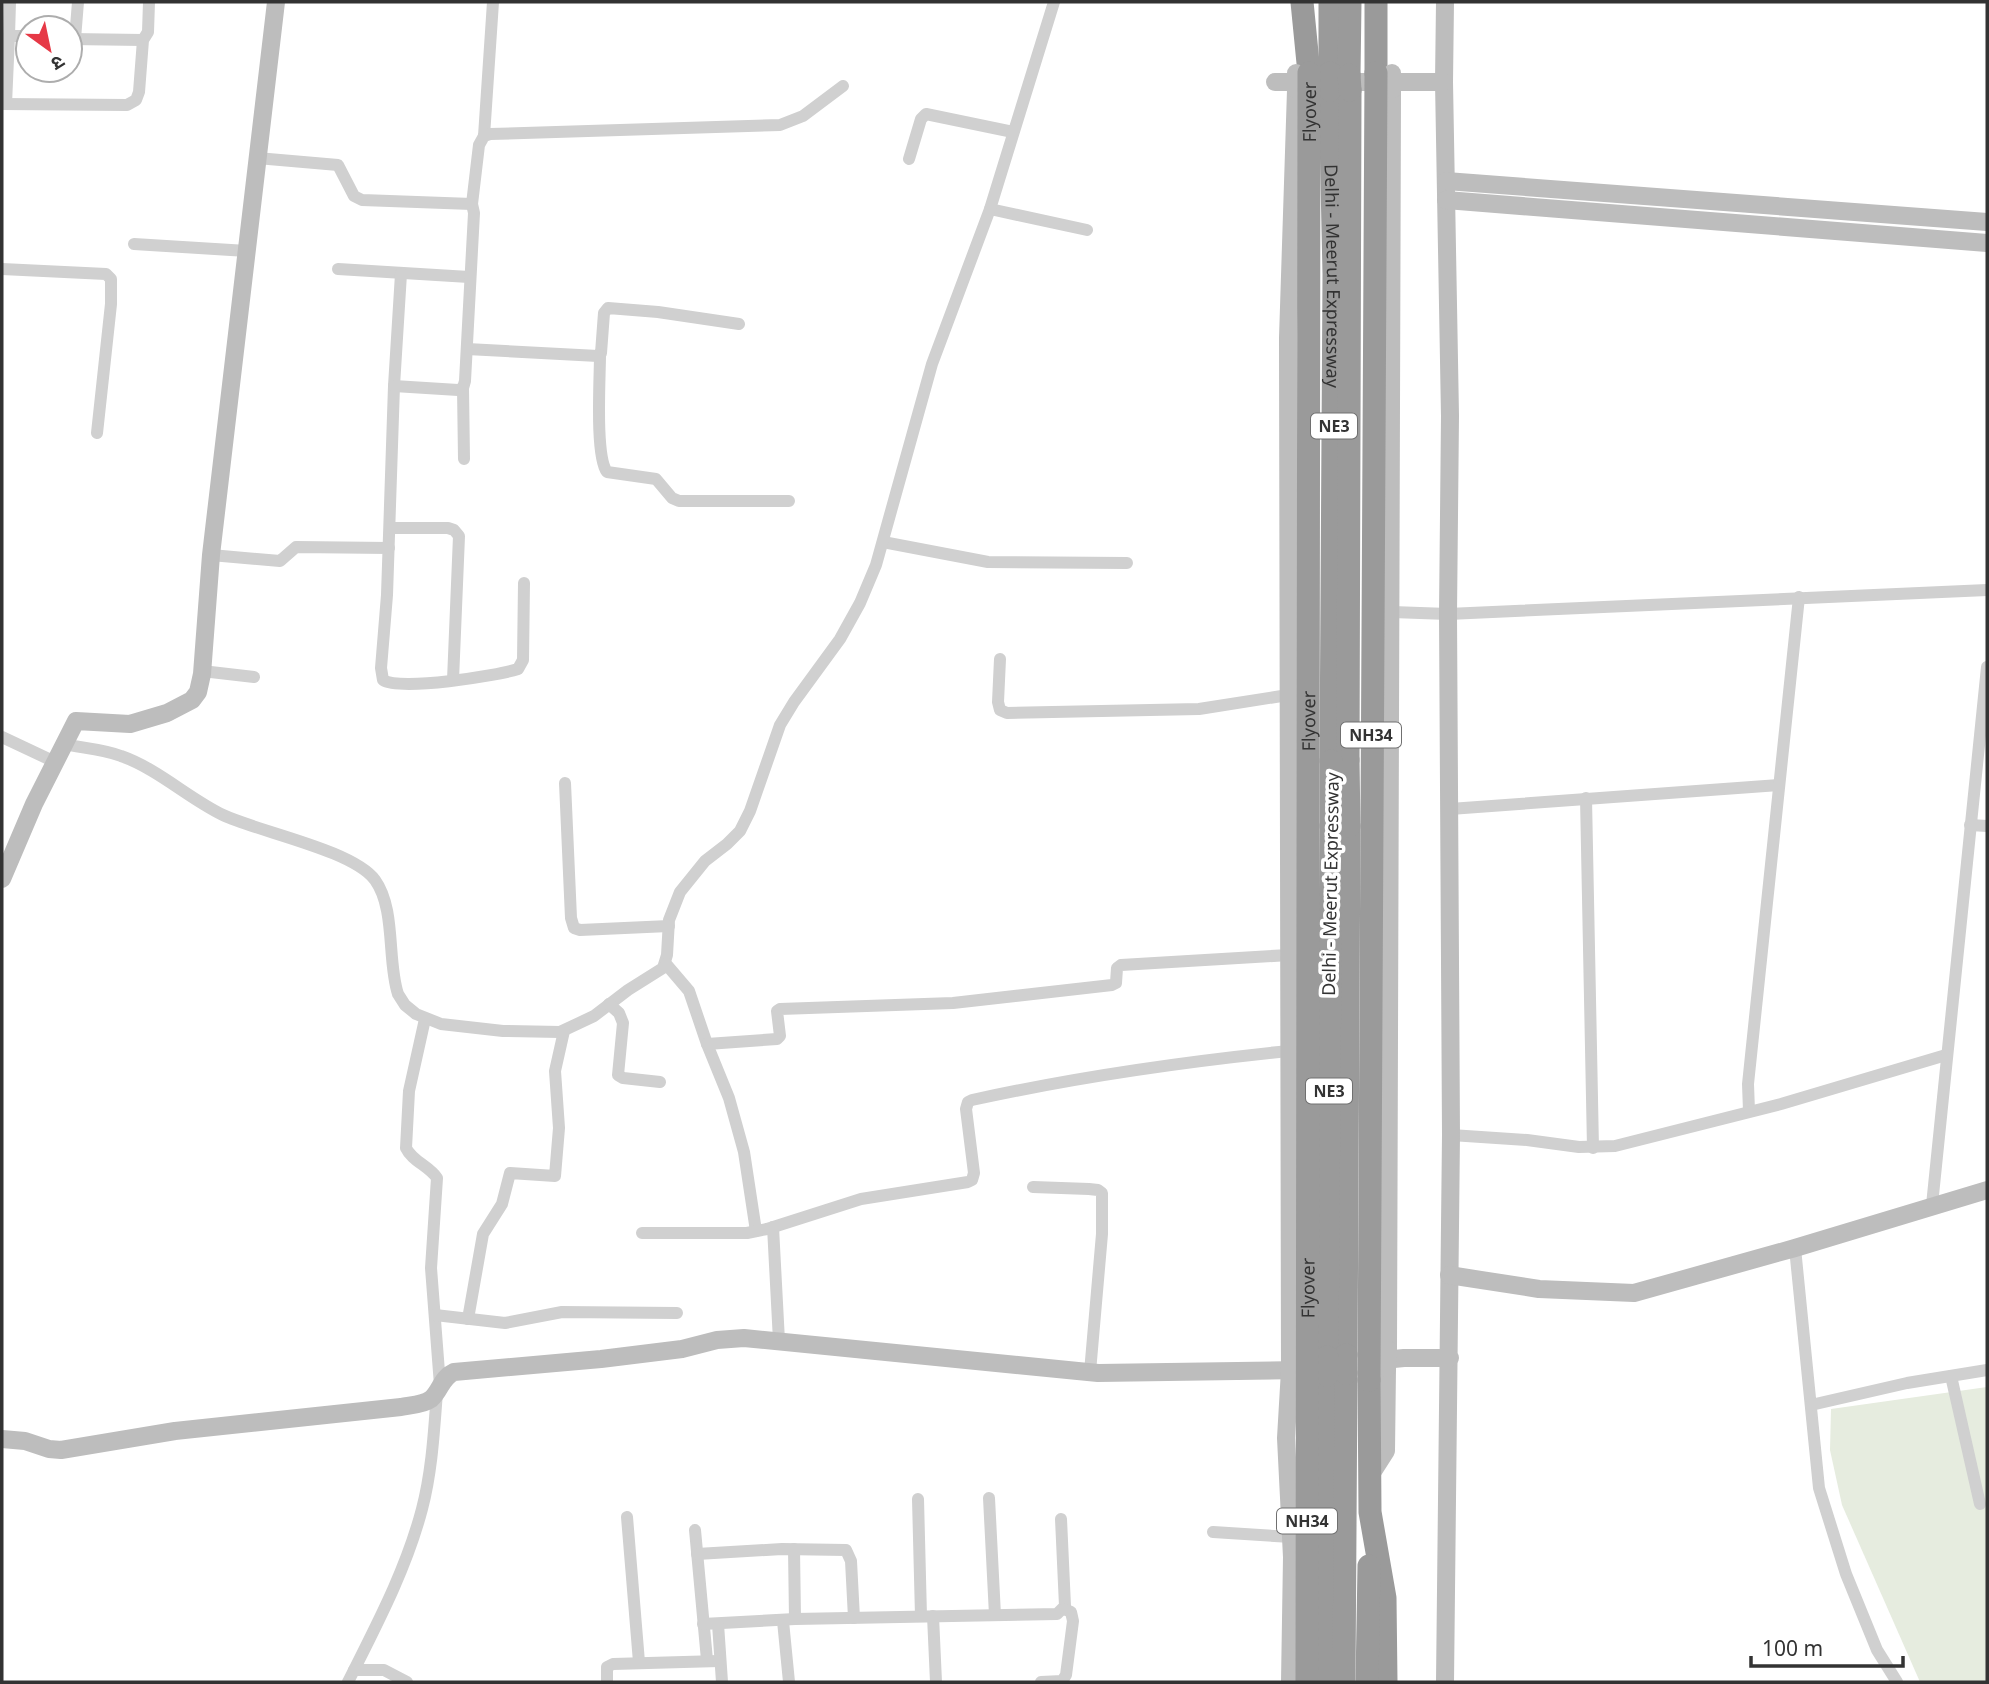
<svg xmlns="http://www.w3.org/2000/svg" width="1989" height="1684" viewBox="0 0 1989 1684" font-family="'Noto Sans','Noto Sans Devanagari',sans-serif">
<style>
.green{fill:#e6ecdf}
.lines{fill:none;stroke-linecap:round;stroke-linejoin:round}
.street{stroke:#d0d0d0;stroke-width:12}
.secondary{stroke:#bdbdbd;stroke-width:18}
.highway{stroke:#9a9a9a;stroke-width:23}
.secondary-bridge{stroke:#bdbdbd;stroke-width:18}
.highway-bridge{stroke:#9a9a9a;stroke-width:23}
.labels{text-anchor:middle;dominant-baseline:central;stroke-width:7;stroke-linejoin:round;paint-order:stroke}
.shield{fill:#fff;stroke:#707070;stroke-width:2}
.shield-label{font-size:16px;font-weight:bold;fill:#333}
.street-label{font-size:18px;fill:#333;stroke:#fff}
</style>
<rect width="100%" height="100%" fill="#fff"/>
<path class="green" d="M1987,1387V1682H1920L1842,1505L1830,1450L1831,1409Z"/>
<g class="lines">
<g class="street">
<path d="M9,36L10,2"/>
<path d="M70,39L143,40"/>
<path d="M75,39L78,2"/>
<path d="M2,104L127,105L136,100L139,92L143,40L148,32L149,2"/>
<path d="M6,104L9,36H28"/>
<path d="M484,136L493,2"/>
<path d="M257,158L338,165L354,196L362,200L472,204"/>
<path d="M909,159L921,119L926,114L1013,132"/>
<path d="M990,209L1087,230"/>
<path d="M134,244L247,251"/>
<path d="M2,269L106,274L111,279V304L97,433"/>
<path d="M338,269L469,277"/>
<path d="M401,274L394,386L387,595L381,668L383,680C400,691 497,676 518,669L523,660L524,583"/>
<path d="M467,349L598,356L601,353L604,313L608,308L658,312L739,324"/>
<path d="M600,355C600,378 595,456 607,472L656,479L672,498L679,501H789"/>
<path d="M394,386L458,390L463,388"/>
<path d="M464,459L463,388L465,381L474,213L472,204L479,145L484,136L490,134L780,125L803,116L843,86"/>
<path d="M390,528H448L454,530L459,536L453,680"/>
<path d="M883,542L988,562L1127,563"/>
<path d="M211,555L280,561L296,547L389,548"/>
<path d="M1392,612L1448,614L1987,590"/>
<path d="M1000,659L998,702L1000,710L1007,713L1199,709L1288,695"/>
<path d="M202,671L254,677"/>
<path d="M2,737L55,762"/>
<path d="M63,744C82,748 103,749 121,756C158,769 188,798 223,815C259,832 353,850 375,880C396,909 387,961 398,994L405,1005L416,1014L441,1024L503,1031L560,1032L594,1016L628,990L663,968L667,955L669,920L680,892L705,861L727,844L740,831L750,811L780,725L794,702L840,639L860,603L876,565L932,364L990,209L1054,2"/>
<path d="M565,783L571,918L574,928L580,930L669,926"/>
<path d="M1586,798L1593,1148"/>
<path d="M1450,809L1779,785"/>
<path d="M1970,825L1987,826"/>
<path d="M666,964L689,991L707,1044L729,1098L744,1152L756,1231"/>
<path d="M609,1004L619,1013L623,1023L618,1075L623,1078L660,1082"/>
<path d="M425,1019L409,1091L406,1148C412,1161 429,1166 437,1178L431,1268L440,1385"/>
<path d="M707,1044L777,1039L780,1036L777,1011L780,1009L953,1003L1112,985L1116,983L1117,968L1121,965L1289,955"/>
<path d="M1749,1111L1748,1084L1799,597"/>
<path d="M1451,1135L1527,1140L1579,1147L1615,1146L1781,1104L1946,1055"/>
<path d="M1033,1187L1089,1189L1098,1190L1102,1193V1234L1090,1372"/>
<path d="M1932,1205L1987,667"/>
<path d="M773,1227L779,1341"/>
<path d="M642,1233H747L767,1229L861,1199L968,1182L972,1180L974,1173L966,1109L968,1102L972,1100C1076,1077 1181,1062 1288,1051"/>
<path d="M1795,1248L1819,1488L1846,1574L1877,1650L1897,1682"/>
<path d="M435,1315L505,1323L562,1312L677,1313"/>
<path d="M468,1319L483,1234L502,1204L510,1173L555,1176L559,1128L555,1071L564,1031"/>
<path d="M1951,1376L1980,1504"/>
<path d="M1811,1405L1907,1383L1987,1370"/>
<path d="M989,1498L995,1615"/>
<path d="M918,1499L921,1616"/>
<path d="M627,1517L639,1662"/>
<path d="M695,1530L707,1660"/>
<path d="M1213,1532L1291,1537"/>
<path d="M794,1549L795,1619"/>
<path d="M697,1554L782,1549L846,1550L851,1561L854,1618"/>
<path d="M933,1616L936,1682"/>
<path d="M783,1621L789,1682"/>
<path d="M703,1624L795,1619L1057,1614L1065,1606L1061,1519"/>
<path d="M718,1624L722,1682"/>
<path d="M354,1670H384L407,1682"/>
<path d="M348,1682C376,1626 406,1570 422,1509C432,1471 434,1431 437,1392"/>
<path d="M607,1682V1667L613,1664L719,1661"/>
<path d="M1041,1682L1062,1681L1066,1675L1073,1621L1071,1612L1064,1609"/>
</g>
<g class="secondary">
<path d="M1445,2L1444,82L1450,416L1448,614L1451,1135L1445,1682"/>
<path d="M1275,82H1311"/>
<path d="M1339,82H1444"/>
<path d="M1446,181L1987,222"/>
<path d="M1446,200L1987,243"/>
<path d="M2,879L34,804L76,721L130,724L167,713L192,700L198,692L202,674L211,555L276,2"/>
<path d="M1449,1275L1539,1289L1634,1293L1795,1248L1987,1190"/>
<path d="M1388,1350L1392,90"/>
<path d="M1373,1361L1404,1358H1450"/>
<path d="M2,1439L25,1441L49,1449L61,1450L175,1431L401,1407C410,1405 423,1405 431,1399C441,1390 441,1378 454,1372L601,1359L682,1349L717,1340L744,1338L1098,1373L1300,1370"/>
<path d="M1370,1476L1386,1451L1387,1368"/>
<path d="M1290,1682L1292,1557L1286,1438L1290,1370L1288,338L1296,90"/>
</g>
<g class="highway">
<path d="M1302,2L1309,73"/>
<path d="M1330,2V73"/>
<path d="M1376,73V2"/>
<path d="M1349,75L1350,2"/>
<path id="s1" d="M1330,90L1334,274L1331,761"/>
<path d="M1348,760L1350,90"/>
<path d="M1346,1355L1349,826"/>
<path d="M1327,1357L1331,826"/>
<path d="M1369,1380L1370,1512L1385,1598L1386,1682"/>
<path d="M1324,1682L1327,1375"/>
<path d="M1344,1682L1346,1373"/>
<path d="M1367,1682L1369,1566"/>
</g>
<g class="secondary-bridge">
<path d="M1392,73V90"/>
<path d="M1296,90V73"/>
<path d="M1387,1368L1388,1350"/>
</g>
<g class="highway-bridge">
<path d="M1330,73V90"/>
<path d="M1349,75L1350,90"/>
<path d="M1348,760L1349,826"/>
<path d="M1331,826V761"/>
<path d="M1346,1373V1355"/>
<path d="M1327,1375V1357"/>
<path d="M1369,1380L1376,73"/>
<path id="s2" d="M1307,1682L1309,73"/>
</g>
</g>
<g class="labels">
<g class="shield">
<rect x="1311" y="413.5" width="46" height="25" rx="5"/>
<rect x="1341" y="722.5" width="60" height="25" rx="5"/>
<rect x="1306" y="1078.5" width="46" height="25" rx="5"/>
<rect x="1277" y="1508.5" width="60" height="25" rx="5"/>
</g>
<g class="shield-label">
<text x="1334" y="426">NE3</text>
<text x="1371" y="735">NH34</text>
<text x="1329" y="1091">NE3</text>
<text x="1307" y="1521">NH34</text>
</g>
<g class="street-label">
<text stroke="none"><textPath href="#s2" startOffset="1570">Flyover</textPath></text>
<text stroke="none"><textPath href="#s1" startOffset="186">Delhi - Meerut Expressway</textPath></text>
<text stroke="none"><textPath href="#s2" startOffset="961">Flyover</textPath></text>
<text transform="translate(1330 884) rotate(-89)">Delhi - Meerut Expressway</text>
<text stroke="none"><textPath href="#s2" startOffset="394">Flyover</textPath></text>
</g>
</g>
<rect width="1989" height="1684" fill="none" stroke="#333333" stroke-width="7"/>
<g transform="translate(49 49) rotate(147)"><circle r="33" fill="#ffffff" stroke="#adadad" stroke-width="2"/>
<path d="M0-5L12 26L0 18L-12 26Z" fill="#e63946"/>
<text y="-10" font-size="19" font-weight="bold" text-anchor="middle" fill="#333333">उ</text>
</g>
<path d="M1751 1656v10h152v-10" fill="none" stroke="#333333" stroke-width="3.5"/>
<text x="1762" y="1656" font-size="21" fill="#333333" stroke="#ffffff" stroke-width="5" paint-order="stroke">100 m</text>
</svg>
